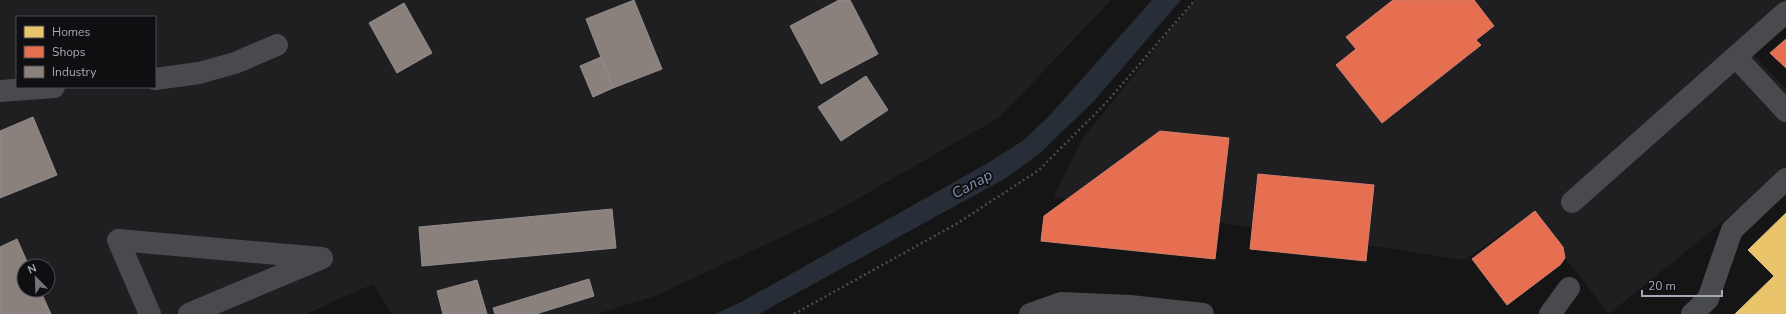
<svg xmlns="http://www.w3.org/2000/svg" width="1786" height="314" viewBox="0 0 1786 314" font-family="'Nunito Sans',sans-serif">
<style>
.built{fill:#1f1f21;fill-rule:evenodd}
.water{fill:#282e37}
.homes{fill:#e9c46a;stroke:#d5bc81}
.shops{fill:#e76f51;stroke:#d3806f}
.industry{fill:#8a817c;stroke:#928d8d}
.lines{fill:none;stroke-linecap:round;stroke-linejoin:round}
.path{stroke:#4b4b50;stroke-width:2.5;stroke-dasharray:2 3;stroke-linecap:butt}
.minor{stroke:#494a4e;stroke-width:22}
.labels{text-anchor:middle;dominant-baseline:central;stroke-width:4;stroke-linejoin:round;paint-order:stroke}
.water-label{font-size:15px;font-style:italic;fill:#7b94b2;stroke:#0f0f11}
</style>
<rect width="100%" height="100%" fill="#151515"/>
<g class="built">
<path d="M0,0H1111L1000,117L831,214L655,296L596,314H392L373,284L306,314H0ZM17,17H155V87H17ZM24,266H48V290H24Z"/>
<path d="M1195,0H1786V23L1752,53L1786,88V170L1609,314L1531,214L1464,260L1054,197L1083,138Z"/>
</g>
<path class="water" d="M1152,0H1181L1093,102L1039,154L1006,178L759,314H715L741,302L988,163L1024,140L1050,115Z"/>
<g class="homes">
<path d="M1786,213V288L1748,250Z"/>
<path d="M1774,276L1786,288V314H1735Z"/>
</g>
<g class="shops">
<path d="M1393,0H1474L1494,26L1476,40L1481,45L1382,123L1336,65L1356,49L1346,37Z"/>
<path d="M1786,39V68L1770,53Z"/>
<path d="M1160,131L1229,138L1215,259L1041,241L1044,216Z"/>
<path d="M1258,174L1374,185L1366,261L1250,249Z"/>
<path d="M1535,211L1563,247L1565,258L1560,265L1507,305L1472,259Z"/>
</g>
<g class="industry">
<path d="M634,0L662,69L613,88L586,19Z"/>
<path d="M839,0H850L878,54L821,84L790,26Z"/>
<path d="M404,3L432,53L397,73L369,23Z"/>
<path d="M601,57L613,88L593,97L580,66Z"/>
<path d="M866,76L888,110L841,141L818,107Z"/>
<path d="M33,117L57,175L0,198V131Z"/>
<path d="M612,209L616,248L422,266L419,227Z"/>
<path d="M17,239L29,266H24V290H40L51,314H0V247Z"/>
<path d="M589,279L594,296L536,314H495L493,308Z"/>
<path d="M477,280L487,314H443L437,291Z"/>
</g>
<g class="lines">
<path class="path" d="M794,314L958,223L1039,170L1105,104L1195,0"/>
<g class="minor">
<path d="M1736,57L1786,111"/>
<path d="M155,79L199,73L235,63L277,45"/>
<path d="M0,91L54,87"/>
<path d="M1572,202L1786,12"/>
<path d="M150,314L118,240L322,258L189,314"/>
<path d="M1030,314L1061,303L1130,306"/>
<path d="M1130,314V306L1203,314"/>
<path d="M1550,314L1569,288"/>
<path d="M1692,314L1708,299L1732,230L1786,179"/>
</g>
</g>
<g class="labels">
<g class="water-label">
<text transform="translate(972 184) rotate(-29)">Салар</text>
</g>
</g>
<rect x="16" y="16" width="140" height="72" fill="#0f0f11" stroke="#4b4d53"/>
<rect x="24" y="26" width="20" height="12" fill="#e9c46a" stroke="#4b4d53"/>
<text x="52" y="36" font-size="12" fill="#a5a9b6">Homes</text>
<rect x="24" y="46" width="20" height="12" fill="#e76f51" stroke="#4b4d53"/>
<text x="52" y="56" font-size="12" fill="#a5a9b6">Shops</text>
<rect x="24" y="66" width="20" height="12" fill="#8a817c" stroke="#4b4d53"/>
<text x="52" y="76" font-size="12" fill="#a5a9b6">Industry</text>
<g transform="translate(36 278) rotate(337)"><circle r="19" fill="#0f0f11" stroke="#4b4d53"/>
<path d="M0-3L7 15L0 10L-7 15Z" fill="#73757e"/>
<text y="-6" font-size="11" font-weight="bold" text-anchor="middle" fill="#a5a9b6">N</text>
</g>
<path d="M1642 290v6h80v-6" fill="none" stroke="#a5a9b6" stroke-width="2"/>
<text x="1648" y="290" font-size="12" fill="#a5a9b6" stroke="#0f0f11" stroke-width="3" paint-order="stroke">20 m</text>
</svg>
